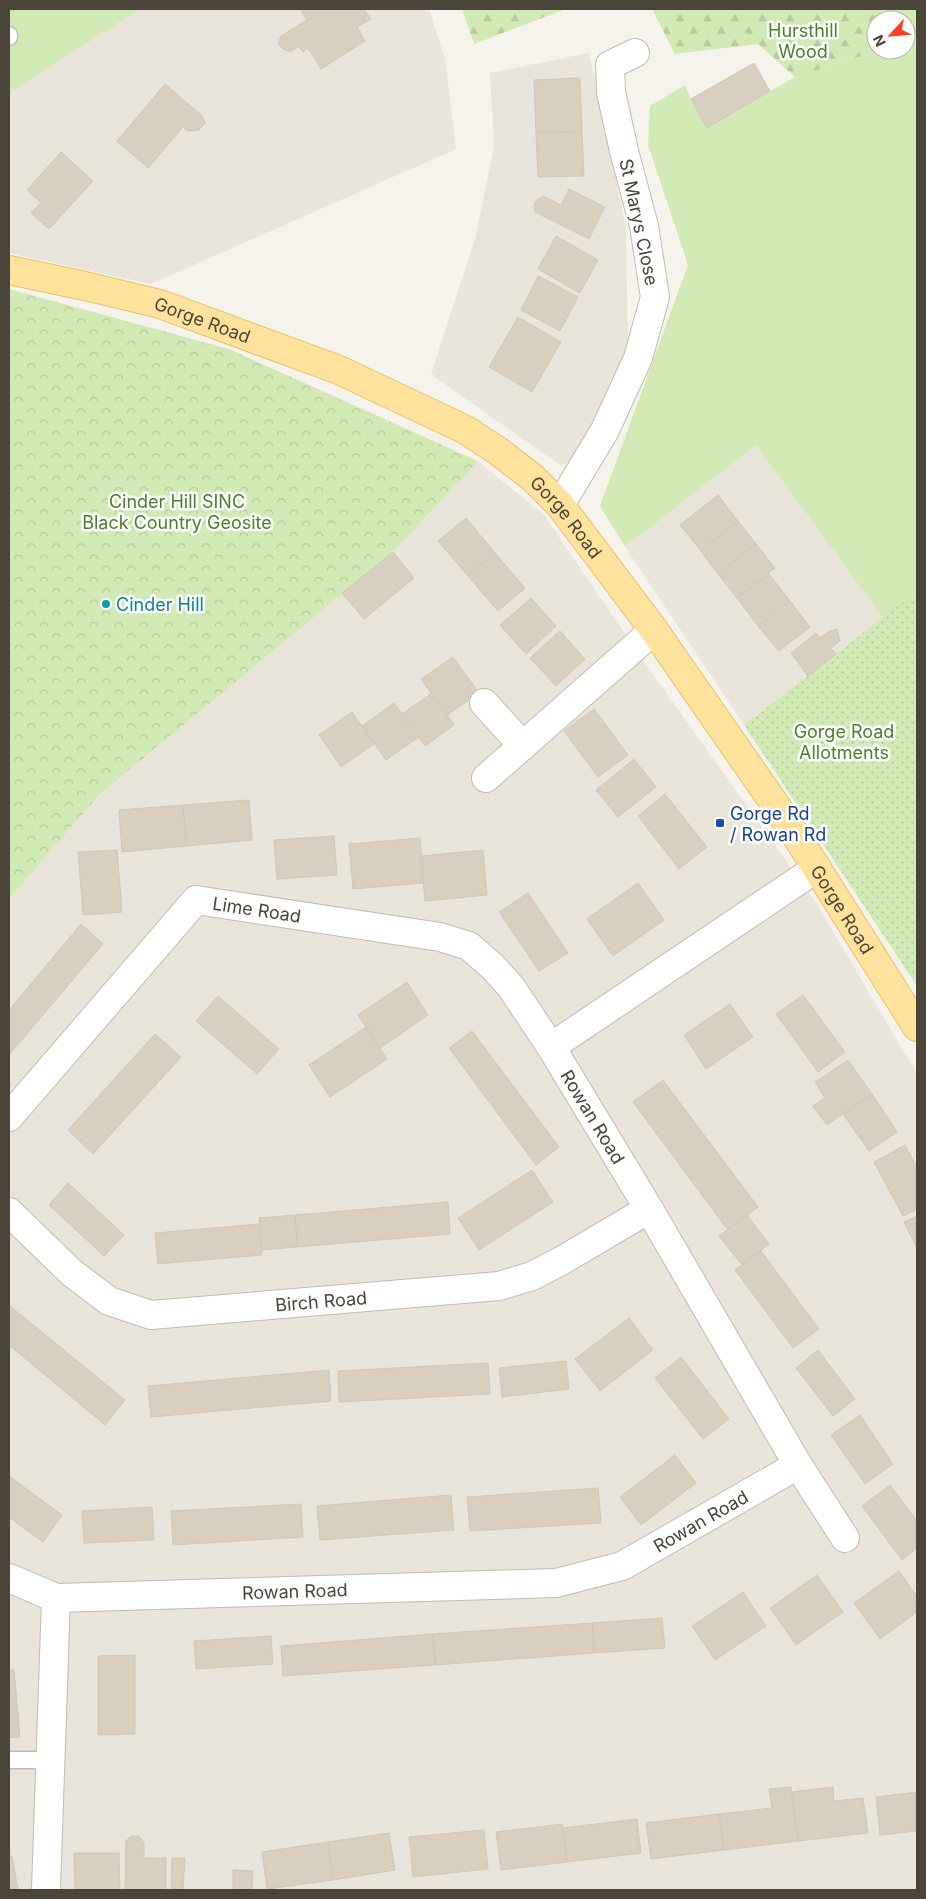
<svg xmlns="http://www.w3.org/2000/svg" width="926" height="1899" viewBox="0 0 926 1899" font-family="Inter,sans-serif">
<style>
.residential{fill:#eae5da}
.grass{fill:#d2eab5}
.forest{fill:url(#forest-firs)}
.park{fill:url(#park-crowns)}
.garden{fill:url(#garden-dots)}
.building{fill:#d8cfc1;stroke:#d3c7b4}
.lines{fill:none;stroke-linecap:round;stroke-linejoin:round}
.service-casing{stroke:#c2bbae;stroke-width:19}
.minor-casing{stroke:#c2bbae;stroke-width:30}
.primary-casing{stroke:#e6c16a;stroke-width:30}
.service{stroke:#fff;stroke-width:16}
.minor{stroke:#fff;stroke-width:28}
.primary{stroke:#ffe39c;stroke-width:28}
.culture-dot{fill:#0f9aa8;stroke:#fff;stroke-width:2}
.transit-dot{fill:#1a4fb4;stroke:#fff;stroke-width:2}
.labels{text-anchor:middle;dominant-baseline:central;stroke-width:5;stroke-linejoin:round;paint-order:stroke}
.park-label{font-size:18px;fill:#4a7f2a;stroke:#fff}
.street-label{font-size:18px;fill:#4b4439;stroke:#fff}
.culture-label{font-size:18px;fill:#0d838f;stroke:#fff;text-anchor:start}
.transit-label{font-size:18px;fill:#164399;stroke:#fff;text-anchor:start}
</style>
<defs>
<pattern id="forest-firs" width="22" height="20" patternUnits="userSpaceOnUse" patternTransform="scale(1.25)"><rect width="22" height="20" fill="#d2eab5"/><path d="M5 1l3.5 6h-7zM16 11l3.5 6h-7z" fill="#b6ca9c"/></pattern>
<pattern id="park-crowns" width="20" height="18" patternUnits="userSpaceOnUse" patternTransform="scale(1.25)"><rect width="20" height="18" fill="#d2eab5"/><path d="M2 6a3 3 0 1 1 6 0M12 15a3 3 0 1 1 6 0" fill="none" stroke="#b6ca9c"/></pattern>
<pattern id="garden-dots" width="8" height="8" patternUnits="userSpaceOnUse" patternTransform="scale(1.25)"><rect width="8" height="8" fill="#d2eab5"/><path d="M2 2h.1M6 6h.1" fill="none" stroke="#b6ca9c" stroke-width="1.8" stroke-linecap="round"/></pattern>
</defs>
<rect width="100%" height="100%" fill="#f6f3ec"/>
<g class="residential">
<path d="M9,9H429L445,58L456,149L151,284L9,253Z"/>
<path d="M589,53L626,228L628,350L591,439L574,458L561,466L431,374L475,239L494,147L490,73Z"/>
<path d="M756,445L883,618L744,725L625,547Z"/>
<path d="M478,461L544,515L647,666L815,901L917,1074V1890H9V899L100,794L393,552Z"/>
</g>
<g class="grass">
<path d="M9,9H139L9,94Z"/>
<path d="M917,40V591L883,618L756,445L625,547L600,506L688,265L648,145L650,106L685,85L691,99L707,127L795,77L880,50H906V42Z"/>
</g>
<g class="forest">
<path d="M462,9H566L474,44Z"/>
<path d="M652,9H917V40L906,42V20H876V50H880L795,77L758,44L675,54Z"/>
</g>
<path class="park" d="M9,289L229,349L478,461L393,552L100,794L9,899Z"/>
<path class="garden" d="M917,591V986L744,725Z"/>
<g class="building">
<path d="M300,9H364L371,19L357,27L365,41L321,69L308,48L303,52L299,46L290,52L283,49L278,44L281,36L307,20Z"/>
<path d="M754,63L770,91L707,128L691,99Z"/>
<path d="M580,78L582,131L536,133L534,80Z"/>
<path d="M165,84L202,116L205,123L199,130L188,131L183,127L148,168L117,141Z"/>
<path d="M582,131L584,176L538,177L536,133Z"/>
<path d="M61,152L93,181L49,229L31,213L41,203L27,190Z"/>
<path d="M569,189L605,207L589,239L535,212L534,205L537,200L543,196L561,205Z"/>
<path d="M556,236L598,260L580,293L538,269Z"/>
<path d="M538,276L578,297L560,331L521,310Z"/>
<path d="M518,317L561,342L532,392L489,367Z"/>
<path d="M718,495L738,521L701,551L680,525Z"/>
<path d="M466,518L495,553L468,576L438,541Z"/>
<path d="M738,521L756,544L718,574L701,551Z"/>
<path d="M756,544L775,568L737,598L718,574Z"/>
<path d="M393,552L414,578L364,619L342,593Z"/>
<path d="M495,553L525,588L498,611L468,576Z"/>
<path d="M769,574L790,601L758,626L737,598Z"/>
<path d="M531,598L556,626L526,654L500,625Z"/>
<path d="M790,601L810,627L779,651L758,626Z"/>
<path d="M837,629L840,641L831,648L836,654L808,676L791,653L816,633L820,638L830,631Z"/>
<path d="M560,631L585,659L556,686L530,658Z"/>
<path d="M453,657L479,693L447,715L421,679Z"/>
<path d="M432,693L454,725L425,746L402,714Z"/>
<path d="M394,703L419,737L386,760L362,726Z"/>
<path d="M594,709L628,755L598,777L564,731Z"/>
<path d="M352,712L374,744L341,767L319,735Z"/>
<path d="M634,759L656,787L618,817L596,790Z"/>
<path d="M665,794L707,847L679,869L638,816Z"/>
<path d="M249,800L252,840L186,846L183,805Z"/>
<path d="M183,805L186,846L122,852L119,810Z"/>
<path d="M334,836L337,875L277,879L274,840Z"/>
<path d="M420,838L424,883L353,889L349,844Z"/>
<path d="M117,850L122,912L83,915L78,852Z"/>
<path d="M483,850L487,895L425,901L421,856Z"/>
<path d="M638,883L664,920L613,956L587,919Z"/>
<path d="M528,893L568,953L539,971L499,912Z"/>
<path d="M81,924L103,944L9,1055V1010Z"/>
<path d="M407,982L428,1015L380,1048L358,1015Z"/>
<path d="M803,995L845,1052L818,1072L776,1014Z"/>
<path d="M218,996L279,1049L257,1074L196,1021Z"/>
<path d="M730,1004L753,1037L706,1069L684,1035Z"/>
<path d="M366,1027L387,1059L330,1097L309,1065Z"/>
<path d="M472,1031L559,1147L536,1165L449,1048Z"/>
<path d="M155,1034L181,1057L93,1154L68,1130Z"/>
<path d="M848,1060L872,1094L827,1125L813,1106L825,1098L815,1082Z"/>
<path d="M663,1080L758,1207L728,1230L633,1102Z"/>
<path d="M872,1094L897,1132L869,1151L843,1114Z"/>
<path d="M905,1145L917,1167V1209L903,1216L874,1162Z"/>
<path d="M532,1170L553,1202L479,1250L458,1218Z"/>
<path d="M68,1183L124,1235L104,1256L49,1205Z"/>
<path d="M448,1202L450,1234L297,1247L295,1215Z"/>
<path d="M295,1215L297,1247L261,1250L259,1218Z"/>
<path d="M747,1215L769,1244L742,1265L719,1236Z"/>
<path d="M917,1216V1248L904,1222Z"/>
<path d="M259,1224L262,1255L158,1264L155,1233Z"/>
<path d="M761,1251L819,1329L793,1348L735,1270Z"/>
<path d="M10,1306L125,1400L105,1425L9,1345V1307Z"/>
<path d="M629,1318L653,1350L600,1391L575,1359Z"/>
<path d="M818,1350L855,1399L833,1416L796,1368Z"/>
<path d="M681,1357L729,1419L703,1439L655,1378Z"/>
<path d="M566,1361L569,1389L502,1397L499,1368Z"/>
<path d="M488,1363L490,1394L339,1402L338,1371Z"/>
<path d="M329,1370L331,1401L151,1417L148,1386Z"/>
<path d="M860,1415L893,1464L865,1484L831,1435Z"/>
<path d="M675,1455L696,1483L641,1525L620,1497Z"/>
<path d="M9,1476L62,1515L43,1542L9,1517Z"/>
<path d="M890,1485L917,1521V1548L902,1560L862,1506Z"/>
<path d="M598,1488L601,1523L470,1531L467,1497Z"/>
<path d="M451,1495L454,1530L320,1540L317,1506Z"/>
<path d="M301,1504L303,1537L173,1545L171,1511Z"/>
<path d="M152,1507L154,1540L84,1543L82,1511Z"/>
<path d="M899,1571L917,1597V1612L880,1639L854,1603Z"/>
<path d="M817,1575L843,1612L796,1645L770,1608Z"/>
<path d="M743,1592L766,1626L715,1660L692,1626Z"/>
<path d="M662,1618L665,1648L594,1653L592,1623Z"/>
<path d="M592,1623L594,1653L435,1665L433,1634Z"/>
<path d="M433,1634L435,1665L283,1676L281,1646Z"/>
<path d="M271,1636L273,1664L196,1669L194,1641Z"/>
<path d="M135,1655V1734L98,1735V1656Z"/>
<path d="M9,1670H14L20,1737L9,1738Z"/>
<path d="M791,1787L798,1841L724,1850L719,1814L772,1808L769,1789Z"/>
<path d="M833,1787L834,1801L863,1798L868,1833L798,1841L792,1792Z"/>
<path d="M917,1792V1831L880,1835L876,1797Z"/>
<path d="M719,1814L724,1850L651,1859L646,1823Z"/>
<path d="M637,1819L641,1853L567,1862L563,1828Z"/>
<path d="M562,1824L567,1862L501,1870L496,1832Z"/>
<path d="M484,1830L488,1869L413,1877L409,1837Z"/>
<path d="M389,1833L395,1870L333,1880L328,1842Z"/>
<path d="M131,1836H139L144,1843V1858H166V1890H125L126,1841Z"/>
<path d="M328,1842L333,1880L267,1889L262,1852Z"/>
<path d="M74,1853H119L120,1890H75Z"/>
<path d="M9,1856H12L18,1890H9Z"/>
<path d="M172,1858H185L183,1890H191H171Z"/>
<path d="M233,1870L253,1871L252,1890H233Z"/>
</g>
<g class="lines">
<defs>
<g id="service">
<path d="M9,35V37"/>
<path d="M9,1760H51"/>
</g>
<g id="minor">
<path d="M560,505L605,430L638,358L655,297L644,226L624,151L611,92L610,65L635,53"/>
<path d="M484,703L523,746"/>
<path d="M486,778L654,630"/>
<path d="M551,1047L817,868"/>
<path id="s1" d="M9,1117L196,900L440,937L469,946L493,967L511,987L551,1047L649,1209L798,1465L845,1538"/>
<path id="s2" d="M9,1212L72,1273L109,1301L151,1315L499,1286L532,1276L561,1261L649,1209"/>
<path id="s3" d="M9,1578L56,1598L556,1583L622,1566L798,1465"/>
<path d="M46,1890L56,1598"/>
</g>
<g id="primary">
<path id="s4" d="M9,270L85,286L160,304L339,370L466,430L498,451L533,478L560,505L654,630L790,826L917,1027"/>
</g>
</defs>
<use href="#service" class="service-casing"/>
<use href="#minor" class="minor-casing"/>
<use href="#primary" class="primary-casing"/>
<use href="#service" class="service"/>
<use href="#minor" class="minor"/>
<use href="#primary" class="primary"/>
</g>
<circle class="culture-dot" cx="106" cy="604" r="5"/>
<rect class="transit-dot" x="715" y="818" width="10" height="10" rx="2.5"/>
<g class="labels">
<g class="park-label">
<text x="803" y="30">Hursthill<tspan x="803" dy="21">Wood</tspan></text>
<text x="177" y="501">Cinder Hill SINC<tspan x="177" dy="21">Black Country Geosite</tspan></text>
<text x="844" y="731">Gorge Road<tspan x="844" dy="21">Allotments</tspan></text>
</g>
<g class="street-label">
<text transform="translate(639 222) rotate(78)">St Marys Close</text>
<text stroke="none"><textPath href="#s4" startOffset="200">Gorge Road</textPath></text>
<text stroke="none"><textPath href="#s4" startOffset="620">Gorge Road</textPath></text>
<text stroke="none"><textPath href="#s4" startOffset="1100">Gorge Road</textPath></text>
<text stroke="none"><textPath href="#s1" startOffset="348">Lime Road</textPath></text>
<text stroke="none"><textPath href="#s1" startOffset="776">Rowan Road</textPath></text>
<text stroke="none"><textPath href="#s2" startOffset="349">Birch Road</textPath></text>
<text stroke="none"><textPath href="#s3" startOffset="710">Rowan Road</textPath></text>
<text stroke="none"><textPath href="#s3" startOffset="290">Rowan Road</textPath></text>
</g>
<g class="culture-label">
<text x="116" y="604">Cinder Hill</text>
</g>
<g class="transit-label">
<text x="730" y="813">Gorge Rd<tspan x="730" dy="21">/ Rowan Rd</tspan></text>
</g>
</g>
<rect width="926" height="1899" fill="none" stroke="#4b4439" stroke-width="20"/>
<g transform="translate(891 35) rotate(244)"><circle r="24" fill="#ffffff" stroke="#b7b4b0"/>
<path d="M0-4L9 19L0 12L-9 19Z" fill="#fc3f1d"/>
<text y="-8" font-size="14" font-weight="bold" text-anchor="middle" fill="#4b4439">N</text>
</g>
</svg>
